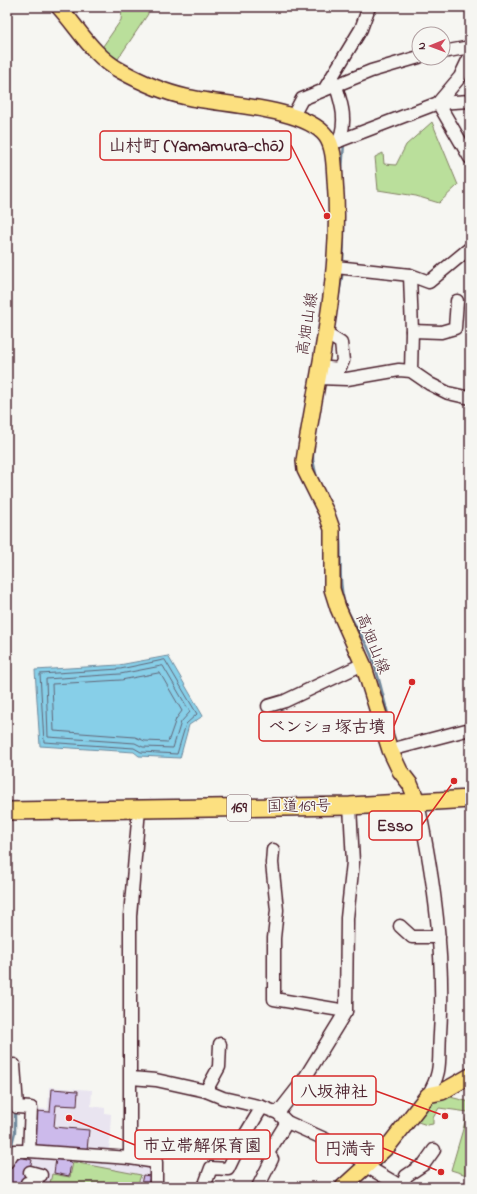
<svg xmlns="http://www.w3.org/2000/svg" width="477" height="1194" viewBox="0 0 477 1194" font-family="'Indie Flower','Klee One',sans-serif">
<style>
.built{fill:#e9e4f0}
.green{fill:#badf9b;stroke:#827f63}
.water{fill:#87cfe8;stroke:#6f899c}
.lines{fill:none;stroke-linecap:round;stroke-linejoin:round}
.shore{stroke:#626577;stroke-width:1}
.stream{stroke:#6f899c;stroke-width:2.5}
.building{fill:#ccbaeb;stroke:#4a1f2b}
.minor-casing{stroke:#4a1f2b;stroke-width:15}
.major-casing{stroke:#4a1f2b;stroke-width:18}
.highway-casing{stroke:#4a1f2b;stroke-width:20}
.minor{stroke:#f6f6f2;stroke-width:12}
.major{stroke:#fce080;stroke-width:15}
.highway{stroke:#fce080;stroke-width:17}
.labels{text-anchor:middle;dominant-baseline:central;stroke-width:3;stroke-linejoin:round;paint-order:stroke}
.shield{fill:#f6f6f2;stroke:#7e6067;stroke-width:1}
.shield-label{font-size:15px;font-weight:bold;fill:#4a1f2b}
.street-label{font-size:16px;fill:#4a1f2b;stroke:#f6f6f2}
.leader{fill:none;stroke:#d62828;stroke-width:1.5}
.callout-dot{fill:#d62828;stroke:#f6f6f2;stroke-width:1.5}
.callout{fill:#f6f6f2;stroke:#d62828;stroke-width:1.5}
.callout-label{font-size:17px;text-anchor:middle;font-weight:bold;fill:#4a1f2b}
</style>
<rect width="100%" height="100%" fill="#f6f6f2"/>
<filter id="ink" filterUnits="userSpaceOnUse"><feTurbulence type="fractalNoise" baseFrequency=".025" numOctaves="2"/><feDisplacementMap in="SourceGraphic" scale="8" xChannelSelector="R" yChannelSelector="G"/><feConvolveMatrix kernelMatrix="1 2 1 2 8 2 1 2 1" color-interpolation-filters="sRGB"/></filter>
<g filter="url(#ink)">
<g class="built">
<path d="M49,1087L92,1090L91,1106L105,1108V1113L111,1114L109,1153L32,1146L34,1109H48Z"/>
<path d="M15,1155L152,1165L153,1187H7V1166Z"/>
</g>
<g class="green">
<path d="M122,7H147L148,14L116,62L101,49L121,20Z"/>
<path d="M432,122L458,185L439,203L416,196L378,190L375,157L383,153L384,164L396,165L406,145Z"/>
<path d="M446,1096L470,1102V1176L451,1170L468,1112L439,1108L433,1118V1124L427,1125L415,1121L428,1102Z"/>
<path d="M73,1162L141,1175L137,1187H49L52,1174L70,1177Z"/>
</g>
<path class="water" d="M168,656L203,716L189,725L180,758L139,756L134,752L40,746L35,670L119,665Z"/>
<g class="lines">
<g class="shore">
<path d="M165,660L197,714L186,724L177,754L141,752L134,748L44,742L40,674L120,669Z"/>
<path d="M163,666L190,712L181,722L173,748L143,747L135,743L48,737L46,679L120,674Z"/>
<path d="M160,673L182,711L176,719L168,742L145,741L135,737L54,731L52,684L121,680Z"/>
</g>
<g class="stream">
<path d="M369,23L376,7"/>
<path d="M340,79C340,67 361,44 366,32"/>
<path d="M342,170L344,143"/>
<path d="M343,264L344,227"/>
<path d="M337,305L343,271"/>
<path d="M313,448V460L317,479"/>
<path d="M334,514C346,542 336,572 344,601C349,618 362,634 369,650C378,669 383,699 390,720"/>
<path d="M11,1148L15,1132V1110"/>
</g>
</g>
<g class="building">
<path d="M52,1089L78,1091L77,1106L56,1105L54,1127L89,1130L87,1150L33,1146L36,1111L50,1112Z"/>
<path d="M16,1156L32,1160L26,1187H7L10,1165Z"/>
<path d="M56,1159L71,1162L69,1176L54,1173Z"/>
<path d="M143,1175L150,1176L148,1185L141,1184Z"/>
</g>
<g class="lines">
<defs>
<g id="minor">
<path d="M443,52L470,47"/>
<path d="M336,86C342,105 347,121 339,141"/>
<path d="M324,90L361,29L369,7"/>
<path d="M470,101L438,103L470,158"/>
<path d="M293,116L302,99L371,71L419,57"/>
<path d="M331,144L438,103L460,77L470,56"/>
<path d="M336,267L410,275L429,282L470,248"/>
<path d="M410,275L412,331L411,371"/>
<path d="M412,331L441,332L455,328L457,301"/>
<path d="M319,367L339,369L343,361L341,343L325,333"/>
<path d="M317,378L347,379L399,370L411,371L430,384L448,393L470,398"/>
<path d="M268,706L285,701L363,664"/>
<path d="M390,750L470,729"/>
<path d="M418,803C434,879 445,956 440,1034C438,1061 443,1070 428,1095"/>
<path d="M273,850L272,863L277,910L274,938V999L346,1011"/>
<path d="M400,926L412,937H439"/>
<path d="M14,1065L17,1107L31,1108L29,1151"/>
<path d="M131,1078L156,1080L206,1091L219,1067L220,1044"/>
<path d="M206,1091L223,1098L262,1107"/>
<path d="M278,1113L303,1081L346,1011L347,918L353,862L350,806"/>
<path d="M130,1158V916L139,809"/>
<path d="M7,1162L14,1151H29L130,1158L156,1162V1187"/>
<path d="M366,1166L402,1187"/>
<path d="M30,1172L41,1175"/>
<path d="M27,1183L38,1185"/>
<path d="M204,1187L211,1168L228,1169L242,1140L262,1107L278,1113L287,1122L338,1145L367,1164"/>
<path d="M258,1187L272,1159L268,1153L287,1122"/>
<path d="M402,1187L406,1176L424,1164L434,1150"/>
</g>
<g id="major">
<path d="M59,7C79,29 93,56 121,71C141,82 163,92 186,97C221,105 304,107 326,136C334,147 334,164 335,179C343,274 318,367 304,461L305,470L326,512L332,529V589L338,608L363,664L390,750L400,771L410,784L418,803"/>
<path d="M343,1187L389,1145L428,1095L442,1092L470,1076"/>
</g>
<path id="highway" d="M7,811L350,806L470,799"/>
</defs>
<use href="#minor" class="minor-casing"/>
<use href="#major" class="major-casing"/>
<use href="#highway" class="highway-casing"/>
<use href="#minor" class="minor"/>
<use href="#major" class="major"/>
<use href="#highway" class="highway"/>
</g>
</g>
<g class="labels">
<rect class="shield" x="227" y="795" width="24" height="26" rx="3"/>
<g class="shield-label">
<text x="239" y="808">169</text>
</g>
<g class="street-label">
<text transform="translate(308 324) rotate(-81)">高畑山線</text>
<text transform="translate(372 644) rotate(68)">高畑山線</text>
<text transform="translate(299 807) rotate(-1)">国道169号</text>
</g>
</g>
<path class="leader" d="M327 216L291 145M412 682L394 726M454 781L422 825M445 1116L376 1091M69 1118L135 1145M441 1172L383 1148"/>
<g class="callout-dot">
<circle cx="327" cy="216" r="4"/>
<circle cx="412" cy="682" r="4"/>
<circle cx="454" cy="781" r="4"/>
<circle cx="445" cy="1116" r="4"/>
<circle cx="69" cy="1118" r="4"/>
<circle cx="441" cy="1172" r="4"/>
</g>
<g class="callout">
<rect x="100" y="131" width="191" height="29" rx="4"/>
<rect x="259" y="712" width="135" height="29" rx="4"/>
<rect x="369" y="811" width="53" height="29" rx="4"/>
<rect x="292" y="1076" width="84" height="29" rx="4"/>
<rect x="135" y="1130" width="135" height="29" rx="4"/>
<rect x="316" y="1134" width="67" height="29" rx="4"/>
</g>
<g class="callout-label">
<text x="196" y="151">山村町 (Yamamura-chō)</text>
<text x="327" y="732">ベンショ塚古墳</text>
<text x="395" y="831">Esso</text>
<text x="334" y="1097">八坂神社</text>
<text x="202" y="1151">市立帯解保育園</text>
<text x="350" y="1154">円満寺</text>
</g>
<rect width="477" height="1194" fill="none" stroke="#f6f6f2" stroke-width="24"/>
<rect x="12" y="12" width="453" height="1170" fill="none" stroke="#4a1f2b" stroke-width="1.5" filter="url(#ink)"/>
<g transform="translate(431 46) rotate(269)"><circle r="19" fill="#f6f6f2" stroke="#b1a0a2"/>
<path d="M0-3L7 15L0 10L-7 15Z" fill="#d1495b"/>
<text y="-6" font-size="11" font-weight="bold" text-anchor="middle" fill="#4a1f2b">N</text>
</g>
</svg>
